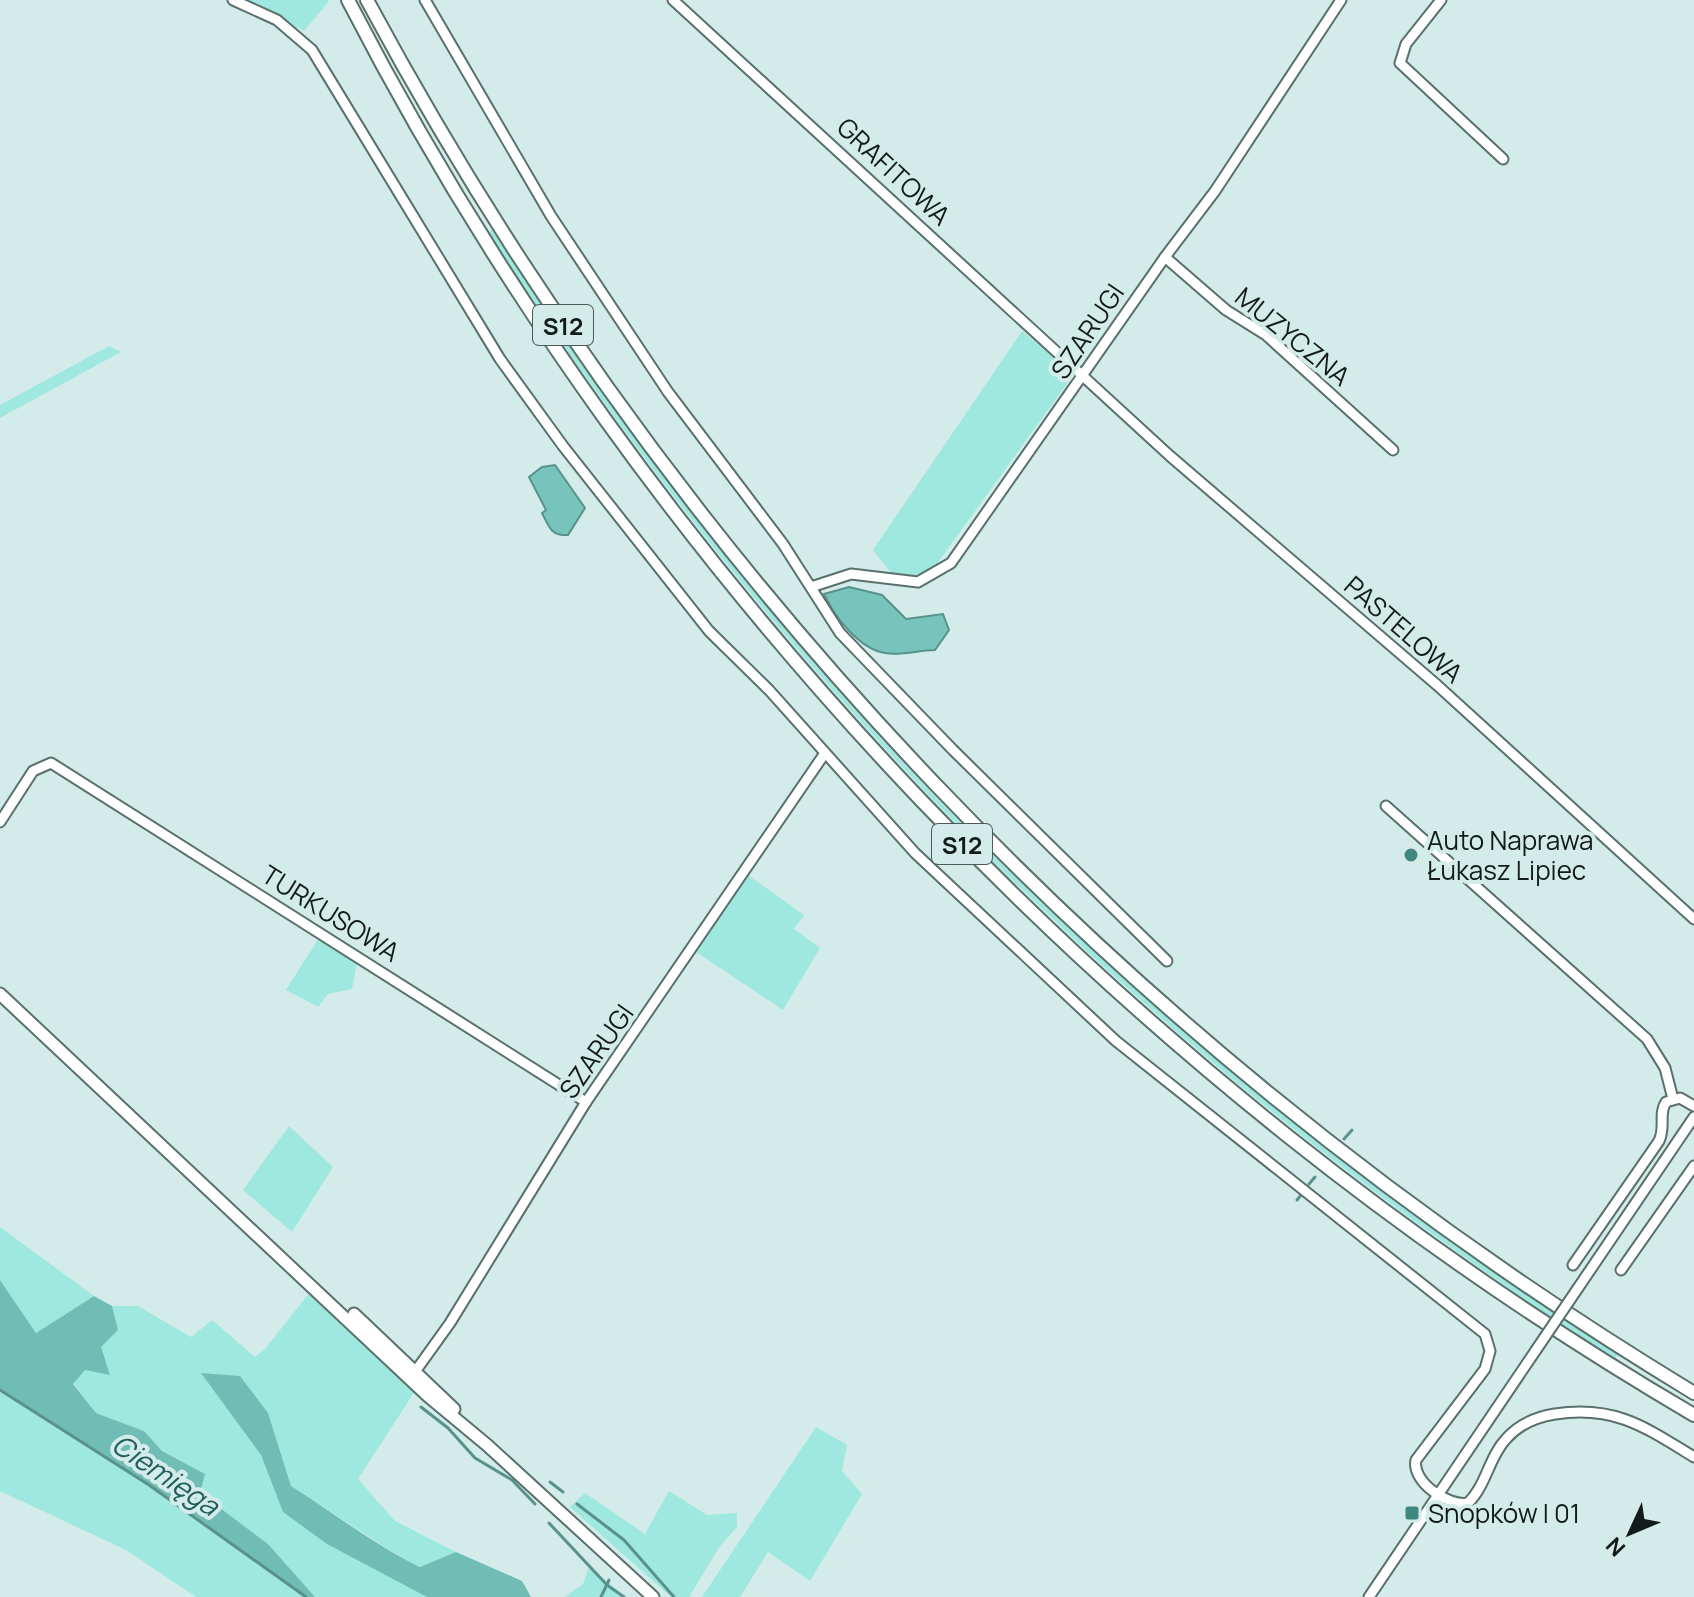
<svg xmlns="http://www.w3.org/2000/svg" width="1694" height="1597" viewBox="0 0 1694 1597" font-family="Manrope,sans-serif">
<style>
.green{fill:#9ee8df}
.forest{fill:#70bdb5}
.water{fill:#77c4bc;stroke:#59918b;stroke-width:2}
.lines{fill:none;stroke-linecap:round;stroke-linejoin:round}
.stream{stroke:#59918b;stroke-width:3}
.minor-casing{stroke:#59706d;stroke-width:13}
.major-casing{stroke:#59706d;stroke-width:15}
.highway-casing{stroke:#59706d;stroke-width:16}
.minor{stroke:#fff;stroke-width:9}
.major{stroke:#fff;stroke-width:11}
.highway{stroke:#fff;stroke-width:12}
.minor-bridge-casing{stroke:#59706d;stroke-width:13;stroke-linecap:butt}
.minor-bridge{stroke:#fff;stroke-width:9}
.poi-dot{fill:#408780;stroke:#d3ece9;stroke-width:3}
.labels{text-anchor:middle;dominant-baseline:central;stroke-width:8;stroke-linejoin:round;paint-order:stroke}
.shield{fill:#d3ece9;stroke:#4c5a58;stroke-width:2}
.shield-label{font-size:24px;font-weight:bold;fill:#121b1a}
.street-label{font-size:26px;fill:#121b1a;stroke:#d3ece9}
.poi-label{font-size:26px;fill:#121b1a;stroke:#d3ece9;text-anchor:start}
.water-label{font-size:28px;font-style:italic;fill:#205f5a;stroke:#d3ece9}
</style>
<rect width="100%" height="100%" fill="#d3ece9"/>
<g class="green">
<path d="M245,0H328L329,1L304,31Z"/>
<path d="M494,229C574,353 659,474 752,589C995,889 1294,1146 1619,1353L1615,1359C1151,1060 788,697 488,232Z"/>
<path d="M1022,331L1074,374L934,568L917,576L893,575L873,550Z"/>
<path d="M109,346L121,352L0,418V405Z"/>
<path d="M748,875L804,915L794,929L820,948L783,1010L696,952Z"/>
<path d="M319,938L357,962L352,989L328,994L318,1007L286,990Z"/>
<path d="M289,1126L333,1167L292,1232L243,1190Z"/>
<path d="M0,1227L94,1296L36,1333L0,1280Z"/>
<path d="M310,1292L415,1391L358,1479L395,1521L456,1552L420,1567C374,1543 335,1513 291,1486L268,1413L202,1374L261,1455L283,1512L427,1597H315L268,1544L199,1493L204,1474L162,1451L144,1431L96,1413L73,1383L85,1370L110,1374L100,1347L118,1330L112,1306H138L191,1337L212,1320L255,1357L265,1349Z"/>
<path d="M0,1391L149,1485L306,1597H196L126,1550L0,1491Z"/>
<path d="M816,1427L847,1445L842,1471L862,1494L810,1581L768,1552L740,1597H702Z"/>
<path d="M669,1491L707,1515L737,1513V1527L720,1546L689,1597H671L570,1507L585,1493L645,1534Z"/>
<path d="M589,1567L626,1597H565L583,1584Z"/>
</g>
<g class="forest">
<path d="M0,1280L36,1333L94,1296L112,1306L118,1330L101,1347L110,1375L85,1370L73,1384L96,1413L144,1431L162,1451L205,1474L200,1493L268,1544L315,1597H306L149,1485L0,1391Z"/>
<path d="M201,1373L240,1376L268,1413L291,1486C334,1513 373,1544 420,1567L456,1552L522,1581L531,1597H427L327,1544L283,1512L261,1455Z"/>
</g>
<g class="water">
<path d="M555,465L585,508L568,535C551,536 549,527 542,513L546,510L529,477L542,467Z"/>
<path d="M849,587L882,595L906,619L943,614L949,630L935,650C919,650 901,656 885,653C859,649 834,616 824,594Z"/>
</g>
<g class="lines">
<g class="stream">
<path d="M1344,1139L1352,1130"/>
<path d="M1309,1184L1315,1177"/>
<path d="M1297,1200L1301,1195"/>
<path d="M0,1390L149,1485L306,1597"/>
<path d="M421,1407L448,1428L475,1458L512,1480L535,1504"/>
<path d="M550,1482L563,1492"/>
<path d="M577,1504L624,1540L674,1597"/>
<path d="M549,1523L607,1585L624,1597"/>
<path d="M601,1597L609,1580"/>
</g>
<defs>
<g id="minor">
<path d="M233,0L277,20L312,50L500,359L563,446L709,631L769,690L915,853L1116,1041L1485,1334L1490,1351L1485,1369L1416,1460C1411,1481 1448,1507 1468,1503C1486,1486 1489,1457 1506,1439C1519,1424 1536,1417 1555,1414C1615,1405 1645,1427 1694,1457"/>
<path d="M425,0L551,216L668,392L783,544L840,633L953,750L1167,961"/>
<path d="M673,0L1170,456L1437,685L1694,919"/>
<path d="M1441,0L1406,44L1400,63L1503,159"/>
<path d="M1165,257L1226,310L1266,335L1393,450"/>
<path d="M811,587L851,574L918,582L951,563L1165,257L1215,191L1341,0"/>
<path d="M1386,806L1647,1039L1665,1068L1673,1099"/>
<path d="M0,822L33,771L51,763L586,1102"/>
<path d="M1573,1265L1659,1141C1666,1127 1658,1114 1666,1102L1680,1098L1694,1106"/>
<path d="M1621,1270L1694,1166"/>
<path d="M1578,1288L1694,1117"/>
<path d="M412,1376L450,1323L586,1102L825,753"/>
<path d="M1369,1597L1536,1350"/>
</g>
<g id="major">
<path d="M0,994L428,1396L487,1445L653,1597"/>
<path d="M354,1314L454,1409"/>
</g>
<g id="highway">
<path d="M348,0C646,579 1133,1087 1694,1415"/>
<path d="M367,0C676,576 1135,1055 1694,1393"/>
</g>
</defs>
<use href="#minor" class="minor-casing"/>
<use href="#major" class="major-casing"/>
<use href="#highway" class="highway-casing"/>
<use href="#minor" class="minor"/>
<use href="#major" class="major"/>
<use href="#highway" class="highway"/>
<defs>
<path id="minor-bridge" d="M1536,1350L1578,1288"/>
</defs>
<use href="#minor-bridge" class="minor-bridge-casing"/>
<use href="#minor-bridge" class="minor-bridge"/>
</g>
<g class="poi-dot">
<circle cx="1411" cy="855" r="8"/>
<rect x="1404" y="1505" width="16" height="16" rx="4"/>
</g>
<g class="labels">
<g class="shield">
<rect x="533" y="305" width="60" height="40" rx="6"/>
<rect x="932" y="824" width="60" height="40" rx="6"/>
</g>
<g class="shield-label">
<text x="563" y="325">S12</text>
<text x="962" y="844">S12</text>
</g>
<g class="street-label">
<text transform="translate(894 171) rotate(43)">GRAFITOWA</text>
<text transform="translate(1087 331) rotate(-56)">SZARUGI</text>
<text transform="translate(1293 336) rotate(39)">MUZYCZNA</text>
<text transform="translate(1404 629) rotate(41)">PASTELOWA</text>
<text transform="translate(331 913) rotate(32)">TURKUSOWA</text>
<text transform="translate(596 1051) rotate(-55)">SZARUGI</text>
</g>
<g class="poi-label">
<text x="1427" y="840">Auto Naprawa<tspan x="1427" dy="30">Łukasz Lipiec</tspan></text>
<text x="1428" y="1513">Snopków I 01</text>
</g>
<g class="water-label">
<text transform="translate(166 1474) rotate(34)">Ciemięga</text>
</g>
</g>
<g transform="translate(1630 1533) rotate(226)" stroke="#d3ece9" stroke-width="6" paint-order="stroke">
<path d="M0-6L14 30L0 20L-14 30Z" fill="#121b1a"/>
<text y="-12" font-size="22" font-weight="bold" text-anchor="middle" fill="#121b1a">N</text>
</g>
</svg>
